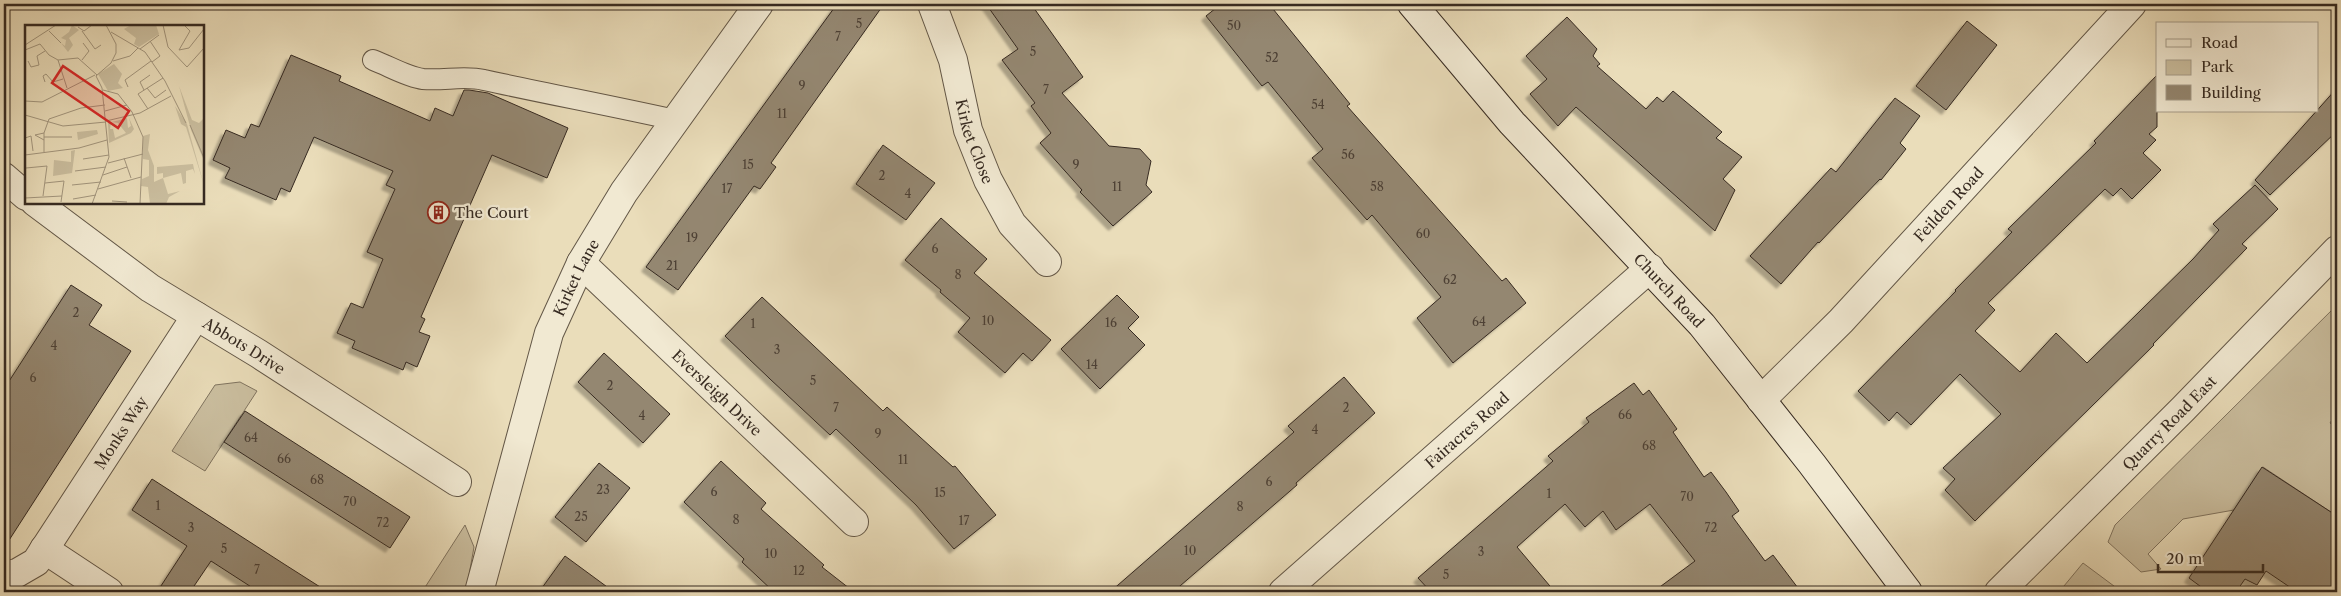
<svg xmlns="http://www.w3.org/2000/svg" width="2341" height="596" viewBox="0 0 2341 596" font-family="'Libre Caslon Text',serif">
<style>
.green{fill:#cbbfa0;stroke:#807460}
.building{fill:#948771;stroke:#362a21;filter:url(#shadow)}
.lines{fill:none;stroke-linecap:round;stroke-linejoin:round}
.service-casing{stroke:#635747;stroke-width:22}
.minor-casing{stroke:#635747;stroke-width:30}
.secondary-casing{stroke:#362a21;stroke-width:30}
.service{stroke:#f1e9d2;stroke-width:20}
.minor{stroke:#f1e9d2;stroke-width:28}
.secondary{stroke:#f1e9d2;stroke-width:28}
.labels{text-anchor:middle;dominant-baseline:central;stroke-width:4.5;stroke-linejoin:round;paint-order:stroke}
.number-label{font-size:12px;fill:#4e4135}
.street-label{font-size:15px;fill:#362a21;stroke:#f1e9d2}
.poi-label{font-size:15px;fill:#362a21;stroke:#f1e9d2;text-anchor:start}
.inset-road{fill:none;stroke:#a2957d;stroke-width:1}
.view{fill:#d62828;fill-opacity:0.15;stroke:#d62828;stroke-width:2.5}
.inset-edge{fill:none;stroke:#362a21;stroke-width:2.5}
</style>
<defs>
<filter id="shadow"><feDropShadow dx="-4.5" dy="4.5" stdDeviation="1" flood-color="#0004"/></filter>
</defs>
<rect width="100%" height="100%" fill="#eaddba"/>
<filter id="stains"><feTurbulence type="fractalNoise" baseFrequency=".004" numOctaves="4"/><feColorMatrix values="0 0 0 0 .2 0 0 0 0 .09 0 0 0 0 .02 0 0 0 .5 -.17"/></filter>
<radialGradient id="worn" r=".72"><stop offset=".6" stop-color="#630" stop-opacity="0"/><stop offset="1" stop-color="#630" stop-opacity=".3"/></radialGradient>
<g class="green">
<path d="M2337,305V412L2330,423L2337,428V516L2263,467L2234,510L2183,519L2148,554L2161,569L2141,572L2108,542L2115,525Z"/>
<path d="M240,382L257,391L205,471L172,451L215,385Z"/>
<path d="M465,525L474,547L466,592H422Z"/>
<path d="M2083,563L2122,592H2059Z"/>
</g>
<g class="building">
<path d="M837,4H884L771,163L776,167L760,189L754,186L678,290L646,267Z"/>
<path d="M986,4H1031L1083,77L1062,93L1109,146L1140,149L1151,161L1146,185L1152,192L1113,226L1080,192L1082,190L1040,143L1051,133L1031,106L1035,103L1002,60L1018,49Z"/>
<path d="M1221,4H1269L1350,104L1347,106L1502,281L1506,278L1526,303L1453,363L1417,318L1441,297L1372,215L1367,220L1312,158L1323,149L1268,82L1262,86L1206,16Z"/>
<path d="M1567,17L1597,49L1593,56L1600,64L1597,66L1646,109L1657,97L1663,102L1673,91L1722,132L1716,138L1742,157L1723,179L1735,190L1715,231L1576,107L1558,126L1530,94L1547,79L1526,56Z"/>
<path d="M1967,21L1997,45L1946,110L1916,86Z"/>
<path d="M291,55L341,76L339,81L430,121L435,108L453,116L464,90H469L488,93L568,128L547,178L492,155L421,317L425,319L419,332L430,336L417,367L406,362L403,370L352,348L355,341L337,333L351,303L363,308L383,259L367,252L395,189L386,185L393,171L314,137L290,192L281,188L276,200L225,178L230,168L213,160L226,130L245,138L251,124L259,127Z"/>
<path d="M2157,75V127L2149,134L2156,140L2143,153L2161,170L2132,199L2121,188L2113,196L2105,189L1988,303L1995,310L1975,331L2020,372L2056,333L2087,363L2193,259L2219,230L2213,224L2255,185L2278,209L2242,244L2247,248L2153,344L2154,345L1975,521L1945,490L1955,479L1943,468L2001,414L1960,374L1911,425L1897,412L1889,421L1858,391L1956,291L1955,290L2012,232L2008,229L2096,143L2094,141Z"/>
<path d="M2337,88V131L2270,195L2255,180Z"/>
<path d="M1895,98L1920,116L1900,143L1906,149L1881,180L1880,179L1819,243L1818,242L1781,284L1750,256L1831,168L1836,172Z"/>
<path d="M883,145L935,183L906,220L856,184Z"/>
<path d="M941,218L987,259L974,273L1051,340L1032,361L1023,353L1005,373L958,332L970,318L940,292L941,290L905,260Z"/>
<path d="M71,285L102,305L89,325L131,351L4,548V389Z"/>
<path d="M1117,295L1139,317L1128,328L1145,345L1100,389L1061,349Z"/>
<path d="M762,297L883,411L887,407L953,467L955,466L996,515L954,549L916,505L836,429L830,435L770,379L725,336Z"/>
<path d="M604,353L670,414L643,443L578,382Z"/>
<path d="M1344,377L1375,413L1296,483L1297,485L1173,592H1110L1294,432L1288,426Z"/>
<path d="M1634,383L1643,395L1649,390L1677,429L1673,432L1704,477L1711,472L1726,492L1739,511L1732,516L1765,561L1773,555L1801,592H1653L1695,561L1650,504L1616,530L1603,511L1585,527L1565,504L1517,547L1555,592H1431L1418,578L1553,461L1548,456L1589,422L1586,418Z"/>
<path d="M245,411L410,517L390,548L224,442Z"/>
<path d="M721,461L766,503L761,509L824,565L822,567L854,592H774L742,562L744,559L684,502Z"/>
<path d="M599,463L630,488L586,542L555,517Z"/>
<path d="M2262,467L2337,516V592H2297L2266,571L2257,585L2245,579L2236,592H2208L2189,578Z"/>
<path d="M152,479L284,564L328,592H259L211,561L190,592H157L187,546L132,510Z"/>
<path d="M565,556L614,592H539Z"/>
</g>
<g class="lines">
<defs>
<path id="service" d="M373,60C389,66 407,77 423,79C444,81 464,75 484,80C548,94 612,106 675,120"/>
<g id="minor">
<path id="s1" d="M932,4L953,60L968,130L988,180L1012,224L1047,262"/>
<path d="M4,177L26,196"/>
<path id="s2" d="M35,202L150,288L259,354L457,482"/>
<path id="s3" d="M581,263L854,522"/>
<path id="s4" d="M1761,400L1841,321L2132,4"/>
<path d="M44,549L109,592"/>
<path id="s5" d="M4,576L17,573L36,562L196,316"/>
<path id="s6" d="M479,592L549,333L581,263L624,192L759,4"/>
<path id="s7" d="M1283,592L1650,268"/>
<path id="s8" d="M1999,592L2183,409L2337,250"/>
</g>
<g id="secondary">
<path id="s9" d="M1412,4L1512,123L1702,325L1812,464L1908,592"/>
</g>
</defs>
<use href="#service" class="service-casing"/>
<use href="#minor" class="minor-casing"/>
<use href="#secondary" class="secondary-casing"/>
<use href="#service" class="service"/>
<use href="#minor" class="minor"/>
<use href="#secondary" class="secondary"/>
</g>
<defs>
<symbol id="building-ring" viewBox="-11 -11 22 22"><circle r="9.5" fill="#f1e9d2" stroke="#8f2418" stroke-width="1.5"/><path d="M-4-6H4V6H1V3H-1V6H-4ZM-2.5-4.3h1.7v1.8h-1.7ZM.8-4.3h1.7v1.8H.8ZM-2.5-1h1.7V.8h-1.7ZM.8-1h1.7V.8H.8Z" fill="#8f2418"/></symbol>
</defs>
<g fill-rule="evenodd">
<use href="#building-ring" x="426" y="200" width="25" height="25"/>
</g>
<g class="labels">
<g class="number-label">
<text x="859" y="23">5</text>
<text x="1234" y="25">50</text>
<text x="838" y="36">7</text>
<text x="1033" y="51">5</text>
<text x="1272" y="57">52</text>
<text x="802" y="85">9</text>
<text x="1046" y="89">7</text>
<text x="1318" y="104">54</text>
<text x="782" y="113">11</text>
<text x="1348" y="154">56</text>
<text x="748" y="164">15</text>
<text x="1076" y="164">9</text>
<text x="882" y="175">2</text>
<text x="1117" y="186">11</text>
<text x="1377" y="186">58</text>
<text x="727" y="188">17</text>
<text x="908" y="193">4</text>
<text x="1423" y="233">60</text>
<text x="692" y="237">19</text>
<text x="935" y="248">6</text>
<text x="672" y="265">21</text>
<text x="958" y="274">8</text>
<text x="1450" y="279">62</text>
<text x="76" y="312">2</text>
<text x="988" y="320">10</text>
<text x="1479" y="321">64</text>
<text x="1111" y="322">16</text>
<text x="753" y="323">1</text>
<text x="54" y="345">4</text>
<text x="777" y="349">3</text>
<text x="1092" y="364">14</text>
<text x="33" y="377">6</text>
<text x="813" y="380">5</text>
<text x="610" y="385">2</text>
<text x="836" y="407">7</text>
<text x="1346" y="407">2</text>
<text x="1625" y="414">66</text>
<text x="642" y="415">4</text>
<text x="1315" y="429">4</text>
<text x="878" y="433">9</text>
<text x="251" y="437">64</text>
<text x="1649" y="445">68</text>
<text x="284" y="458">66</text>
<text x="903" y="459">11</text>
<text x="317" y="479">68</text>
<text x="1269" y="481">6</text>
<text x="603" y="489">23</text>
<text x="714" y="491">6</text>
<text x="940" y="492">15</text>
<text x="1549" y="493">1</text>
<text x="1687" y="496">70</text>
<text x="350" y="501">70</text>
<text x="158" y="505">1</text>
<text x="1240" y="506">8</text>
<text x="581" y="516">25</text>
<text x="736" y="519">8</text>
<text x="964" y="520">17</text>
<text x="383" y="522">72</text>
<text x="191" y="527">3</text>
<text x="1711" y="527">72</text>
<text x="224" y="548">5</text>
<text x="1190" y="550">10</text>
<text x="1481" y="551">3</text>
<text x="771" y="553">10</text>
<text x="257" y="569">7</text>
<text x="799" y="570">12</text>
<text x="1446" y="574">5</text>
</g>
<g class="street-label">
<text stroke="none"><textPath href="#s1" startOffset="144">Kirket Close</textPath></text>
<text stroke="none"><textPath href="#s4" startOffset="271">Feilden Road</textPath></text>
<text stroke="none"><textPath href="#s6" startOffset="330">Kirket Lane</textPath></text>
<text stroke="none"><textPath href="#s9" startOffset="385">Church Road</textPath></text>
<text stroke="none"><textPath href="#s2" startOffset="254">Abbots Drive</textPath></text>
<text stroke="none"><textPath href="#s3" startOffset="188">Eversleigh Drive</textPath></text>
<text stroke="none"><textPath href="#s8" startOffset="240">Quarry Road East</textPath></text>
<text stroke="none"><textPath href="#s7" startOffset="245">Fairacres Road</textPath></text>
<text stroke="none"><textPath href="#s5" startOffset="190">Monks Way</textPath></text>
</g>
<g class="poi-label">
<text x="454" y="212">The Court</text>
</g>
</g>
<g transform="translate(25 25)">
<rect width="179" height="179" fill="#eaddba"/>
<path d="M47,0L54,5L44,13L48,20L43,27L36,18L40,21L41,15L36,13L44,7ZM106,0H131L134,9L114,22L109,19L111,13L99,4ZM89,39L97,49L93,58L98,63L83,66L73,49ZM154,61L167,95L174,98L179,93V136L166,105ZM150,81L162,99L179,160L161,102L156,99ZM102,93L103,103L106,101L104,93L109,104L106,108L84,118L83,98L86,97L85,104H88L90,113L101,108L93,98L87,97ZM72,105L73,109L53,115L52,107ZM125,109L123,125L129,141V157L138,153V148L132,149V142L168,139L170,149L168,144L161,146V158L158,159L156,148L138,153L143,169L155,166L144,172L141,179H125L123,162L116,161L117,154L124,151V135L118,134V111ZM50,125L47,148L28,151L29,135L46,137V126Z" fill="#cbbfa0"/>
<path class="inset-road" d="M138,0L143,22L162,42L179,23M53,2L59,6L67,0M24,6L36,18M57,6L70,24L76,20M86,7L120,27L140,56L161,98M125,16L135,31L127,37M0,20L31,0M115,24L134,10M0,25L15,19L24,30L33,35L42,63M154,25L164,23L179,4M154,25L165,6L159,0M33,35L53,33L72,50M57,35L64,26L58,18M3,36L6,42L14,40L12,31L20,26M88,36L105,31L113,23M20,57L18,51L21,49L28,57L38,54M103,62L100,55L126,36M122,63L130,73L141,65M78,65L93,69L107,87L118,112L115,179M119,65L115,57L125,50M0,76L17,77L70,50M123,84L113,69L138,53M80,86L102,80M0,90L38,101L81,97M81,96L115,88L146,71M165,100L179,133M19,112H47M0,113L6,111L8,126M19,115L10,110L19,108M19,127V108L24,94L56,83L80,80M0,130L54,123L82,115M99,133L106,153M58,134L84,130M83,138L118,129M1,143L22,141L18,171M50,146L81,142M78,150L102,142M20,158L39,156L36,177M47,160L76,157M73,164L116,152M0,169V130M0,173L37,171M48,174L71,170M87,176L102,177M67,179L84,132L77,63L71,51L86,38L91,28V19L81,0"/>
<path class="view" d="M38,41L104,86L93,103L27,58Z"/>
<rect width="179" height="179" class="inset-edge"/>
</g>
<rect width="2341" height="596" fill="none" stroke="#eaddba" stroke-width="20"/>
<rect x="5" y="5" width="2331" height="586" fill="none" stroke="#362a21" stroke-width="2.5"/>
<rect x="10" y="10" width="2321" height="576" fill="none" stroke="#362a21"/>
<rect x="2156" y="22" width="162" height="90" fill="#f1e9d2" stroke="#a69d8b"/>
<rect x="2166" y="39" width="25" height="8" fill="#f1e9d2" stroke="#a69d8b"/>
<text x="2201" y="48" font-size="15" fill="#362a21">Road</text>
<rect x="2166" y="60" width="25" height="15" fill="#cbbfa0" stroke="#a69d8b"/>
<text x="2201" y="72" font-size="15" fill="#362a21">Park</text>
<rect x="2166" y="85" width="25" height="15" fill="#948771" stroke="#a69d8b"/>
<text x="2201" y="98" font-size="15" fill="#362a21">Building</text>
<path d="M2158 564v8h105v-8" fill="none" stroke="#362a21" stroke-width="2.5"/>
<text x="2166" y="564" font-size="15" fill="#362a21" stroke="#f1e9d2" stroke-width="4" paint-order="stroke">20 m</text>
<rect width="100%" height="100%" filter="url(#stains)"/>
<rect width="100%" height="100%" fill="url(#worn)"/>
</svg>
